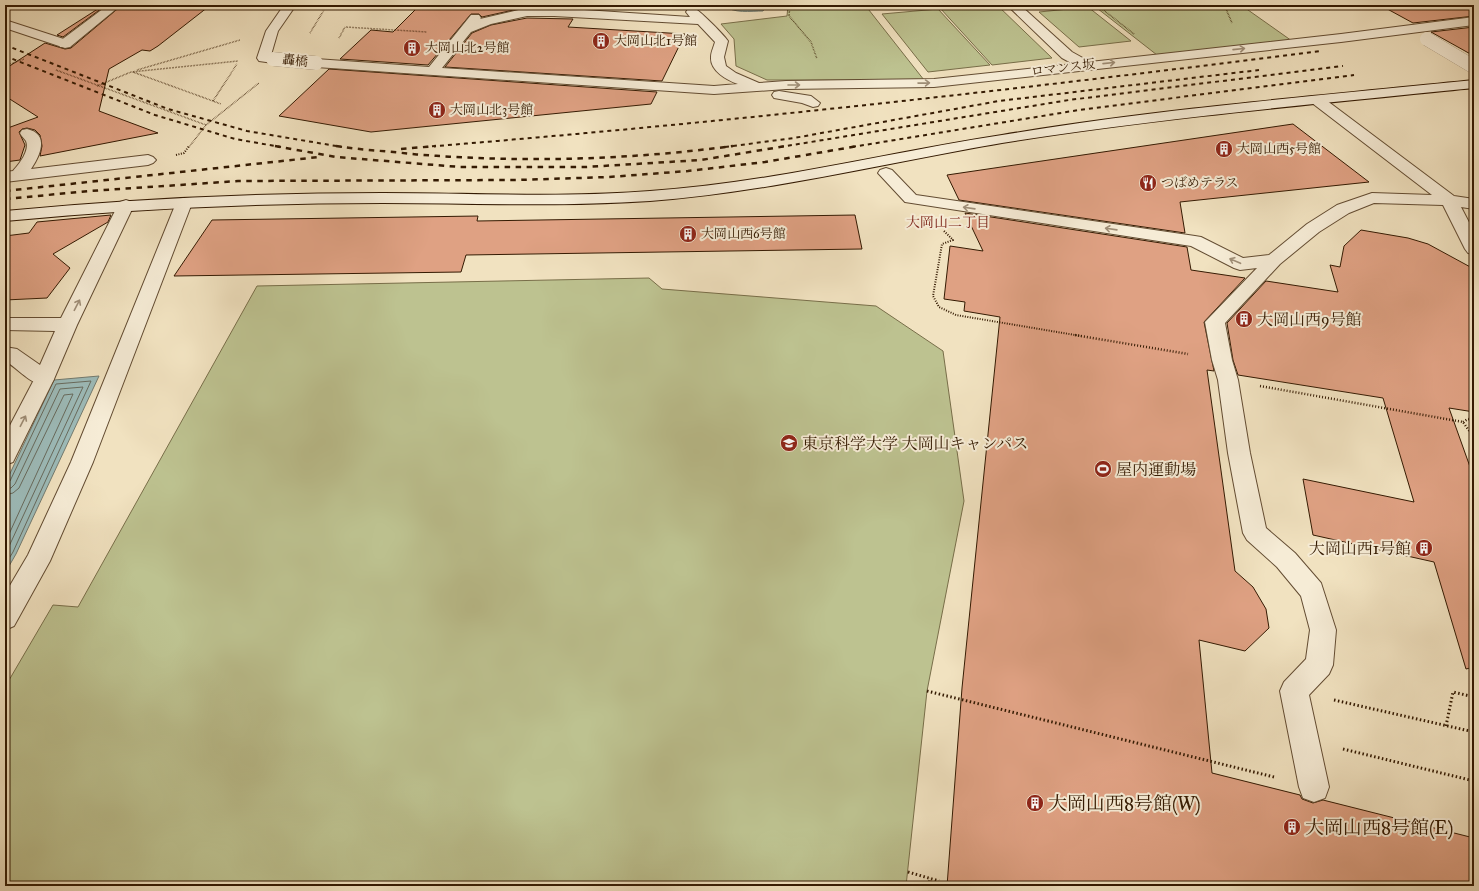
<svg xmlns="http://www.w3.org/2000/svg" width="1479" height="891" viewBox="0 0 1479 891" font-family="'IM FELL Great Primer','Noto Serif JP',serif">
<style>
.green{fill:#bdc290;stroke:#786e49}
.water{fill:#9dbcba;stroke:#737b70}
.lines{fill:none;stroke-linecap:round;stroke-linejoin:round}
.shore{stroke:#686b5e;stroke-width:1}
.building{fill:#dfa183;stroke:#341a02}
.lane-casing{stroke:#634c32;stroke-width:2}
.street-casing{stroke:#634c32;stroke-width:2}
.secondary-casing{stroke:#341a02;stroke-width:2}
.path-far3{stroke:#341a02;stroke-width:1.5;stroke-dasharray:0.5 1;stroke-linecap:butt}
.path-far2{stroke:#341a02;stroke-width:2;stroke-dasharray:1 1.5;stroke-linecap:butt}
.path-far1{stroke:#341a02;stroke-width:2.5;stroke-dasharray:1 2;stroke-linecap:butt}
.path{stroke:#341a02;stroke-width:3;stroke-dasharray:1.5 2.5;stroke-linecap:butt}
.lane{fill:#f6ecd6;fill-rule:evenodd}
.street{fill:#f6ecd6;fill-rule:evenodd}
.secondary{fill:#f6ecd6;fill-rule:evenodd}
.rail-far1{stroke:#341a02;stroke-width:2;stroke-dasharray:4 4;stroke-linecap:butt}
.rail{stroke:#341a02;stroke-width:2.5;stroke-dasharray:5.5 5.5;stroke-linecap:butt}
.lane-bridge-casing{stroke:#634c32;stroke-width:14;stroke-linecap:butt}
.lane-bridge{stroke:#f6ecd6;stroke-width:14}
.oneway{stroke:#9f8e77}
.labels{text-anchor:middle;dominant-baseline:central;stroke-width:4;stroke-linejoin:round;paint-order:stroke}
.far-poi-label{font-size:13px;fill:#341a02;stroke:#f6ecd6;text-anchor:start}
.far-street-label{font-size:13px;fill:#341a02;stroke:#f6ecd6}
.far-neighbourhood-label{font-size:14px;fill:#7a1f14;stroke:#f6ecd6}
.poi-label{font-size:16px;fill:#341a02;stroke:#f6ecd6;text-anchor:start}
.near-poi-label{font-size:19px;fill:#341a02;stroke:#f6ecd6;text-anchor:start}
</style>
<rect width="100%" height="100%" fill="#f1e2c0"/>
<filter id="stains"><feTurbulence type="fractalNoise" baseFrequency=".005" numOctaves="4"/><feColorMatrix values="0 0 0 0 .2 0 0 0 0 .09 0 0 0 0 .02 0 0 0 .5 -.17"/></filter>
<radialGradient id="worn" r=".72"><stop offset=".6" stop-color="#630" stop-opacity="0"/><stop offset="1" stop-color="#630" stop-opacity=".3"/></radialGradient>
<g class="green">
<path d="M788,5H865L924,80H767L736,66L734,39L721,24L787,16Z"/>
<path d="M972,5H997L1052,58L992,65L940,8Z"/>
<path d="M1093,5H1241L1292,41L1157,55Z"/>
<path d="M1088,7L1131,41L1079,47L1039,12Z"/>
<path d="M938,9L990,65L928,72L882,14Z"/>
<path d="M649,278L662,289L876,306L943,351L964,501L927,691L906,886H5V687L53,605L78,607L257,286Z"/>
</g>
<g class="water">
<path d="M724,5H767L763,11C751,11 733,14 724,5Z"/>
<path d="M99,376L16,554L5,573V484L54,380Z"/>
</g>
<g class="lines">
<g class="shore">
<path d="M5,484L10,481L56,384L91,381L13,552L5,565"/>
<path d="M5,489L11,488L15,484L60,389L83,387L5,555"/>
<path d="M5,495L13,493L19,488L64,395L73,394L5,543"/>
</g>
</g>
<g class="building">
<path d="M104,5H106L63,37L57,35Z"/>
<path d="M122,5L208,7L158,46L150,51L142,50L109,69L99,111L158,133L40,156L42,146L40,135L35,130L27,128L22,129L19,132L25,145L20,160L5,162V129L38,117L5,96V69L45,43L65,49L71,48Z"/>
<path d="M420,5H582L580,8L527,7L482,17L479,14H471L428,65L340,59L371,30L393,32Z"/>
<path d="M1380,5H1474V16L1413,23Z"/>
<path d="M527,18L573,19L568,27L685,34L662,81L445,67L472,33L491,25Z"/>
<path d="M1474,27V56L1431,32Z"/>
<path d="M329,69L657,92L651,104L371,132L279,116Z"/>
<path d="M1293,124L1369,182L1180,202L1185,233L959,200L947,175Z"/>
<path d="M965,213L1187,247L1191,270L1245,278L1204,322L1214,371L1207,370L1235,571L1253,587L1266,609L1269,628L1245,651L1199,640L1212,773L1300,795L1302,799L1313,803L1323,800L1474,838V886H947L962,688L1000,317L964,311L965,302L944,299L950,246L983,251Z"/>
<path d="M111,215L108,222L53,254L70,268L47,298L5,300V236L29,233L37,222Z"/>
<path d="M855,215L862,249L466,255L461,272L174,276L212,220L478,216L477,221Z"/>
<path d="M1361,230L1408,238L1428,244L1474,269V412L1449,408L1474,478V667L1466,669L1434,562L1313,535L1303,479L1414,502L1383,398L1238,375L1233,360L1227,323L1266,281L1338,292L1330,265L1340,267L1344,246Z"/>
</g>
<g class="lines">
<defs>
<g id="lane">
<path d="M108,5H121L70,47H60L59,44L60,41Z"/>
<path d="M284,5H296L278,31L271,55L278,56L280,59L278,62L273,63L259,61L257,58L266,31Z"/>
<path d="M1007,5H1020L1072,52L1090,62L1341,34L1474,17V25L1341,42L934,87L786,89L714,94L316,67L311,66L309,63L311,60L316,59L429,67L471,15H479L481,18L480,19L527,8H554L690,17L686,12L688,9C691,9 694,8 697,10C704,15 723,34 728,41L724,57L726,66L736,73L759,83L786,81L934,79L1073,64L1062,58ZM527,16H554L698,24L715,42C714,46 711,52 711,57C710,71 727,80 738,84L714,86L442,68L471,32L491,24Z"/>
<path d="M779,91L811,96L820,103L818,106L813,107L802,103L774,98L772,95L774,92Z"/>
<path d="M1317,96L1322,97L1454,196L1474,199V209L1461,207L1474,232V254L1468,253L1465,249L1443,205L1374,203L1349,213L1319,232L1280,264L1225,323L1232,360L1238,380L1250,453L1266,528L1295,553L1321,583L1336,630L1333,665L1329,674L1309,695L1329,787L1325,798L1314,802L1303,798L1299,787L1280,691L1284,682L1306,659L1310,630L1301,596L1277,567L1247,540L1243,533L1228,453L1218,380L1212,360L1205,322L1257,268L1240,270L1234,268L1191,246L905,202L878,173L880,170L886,168L892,170L916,195L1195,236L1201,237L1243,258L1269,255L1307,224L1337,205L1372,193L1432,195L1312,103L1310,100L1312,97Z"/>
<path d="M27,129C50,134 40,156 31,169L148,155L153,157L156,160L153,163L148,165L5,182V172L13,171C19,164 30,151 26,141C24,138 21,136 20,133L22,130Z"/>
<path d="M44,372L51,374L54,379L13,462L5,465V435L37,374Z"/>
</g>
<g id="street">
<path d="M5,20L70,41L71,44L70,47L65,48L5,28Z"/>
<path d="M184,198L190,200L192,203L93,462L50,561L14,626L5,630V594L28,555L71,462L176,203L178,200Z"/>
<path d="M126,200L132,202L134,205L77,325L54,379L51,384C33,389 20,369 5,361V347L17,349L40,365L55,331L5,330V318H61L118,205L120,202Z"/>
</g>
<path id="secondary" d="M1474,80V88C1316,104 1158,118 1002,143C885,163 769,192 650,201C561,207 472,203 383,203C257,203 131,209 5,221V211C131,199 257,193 383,193C472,193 561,198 650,191C769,183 885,153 1002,135C1158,109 1316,96 1474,80Z"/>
</defs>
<use href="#lane" class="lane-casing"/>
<use href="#street" class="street-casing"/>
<use href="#secondary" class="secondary-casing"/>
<g class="path-far3">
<path d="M790,5L789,16L811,42L817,59"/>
<path d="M1097,5L1134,34"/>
<path d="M1226,9L1232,23"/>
<path d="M310,33L327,5"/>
<path d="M339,38L345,27L427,32"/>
<path d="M5,66L24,59"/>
<path d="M56,70L206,125"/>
<path d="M137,70L240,40"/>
<path d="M133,72L213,101L237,64"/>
<path d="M97,86L131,72L238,61"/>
<path d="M213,101L221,104"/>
<path d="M189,147L206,125L259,83"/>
</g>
<g class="path-far2">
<path d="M176,155L184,153L189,146"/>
<path d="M944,231L953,240L942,244L933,296L939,307L956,315L1081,336"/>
</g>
<g class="path-far1">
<path d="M1075,335L1188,354"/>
<path d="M1260,386L1463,422L1470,432L1474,442"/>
<path d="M1463,422L1468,419L1474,420"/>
</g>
<g class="path">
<path d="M927,691L1274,777"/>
<path d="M1334,700L1474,732"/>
<path d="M1446,726L1453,692L1474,697"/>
<path d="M1343,749L1474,781"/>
<path d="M908,872L939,881"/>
<path d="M929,886L930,878"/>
</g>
<use href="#lane" class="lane"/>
<use href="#street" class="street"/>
<use href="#secondary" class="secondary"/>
<g class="rail-far1">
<path d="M5,45L168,109L247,131L342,147"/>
<path d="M5,56L155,115L235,139L281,147"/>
<path d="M424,147C724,123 1022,89 1321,51"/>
<path d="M725,147L794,138L999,101L1259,70"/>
<path d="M780,147L1069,100L1343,66"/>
<path d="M852,147L1079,110L1354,75"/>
</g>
<g class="rail">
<path d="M275,146L336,157L460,167H586L701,160L786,146"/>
<path d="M336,146C361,150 387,151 412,154C519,163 627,160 733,146"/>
<path d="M401,149L436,146"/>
<path d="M5,191L319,157"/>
<path d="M5,199L90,191L238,181L517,180L609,177L688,171L765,162L858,146"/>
</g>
<defs>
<g id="lane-bridge">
<path d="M1427,39L1474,67"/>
<path d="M273,59L316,63"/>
</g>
</defs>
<use href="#lane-bridge" class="lane-bridge-casing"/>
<use href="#lane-bridge" class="lane-bridge"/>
</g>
<defs><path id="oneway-shaft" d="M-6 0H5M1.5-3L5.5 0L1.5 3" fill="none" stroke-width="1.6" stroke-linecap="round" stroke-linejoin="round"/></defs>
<g class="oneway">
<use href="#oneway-shaft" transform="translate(1239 49) rotate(-6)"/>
<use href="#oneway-shaft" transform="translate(1109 63) rotate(-6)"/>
<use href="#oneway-shaft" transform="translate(924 83) rotate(-1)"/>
<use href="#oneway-shaft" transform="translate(794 85)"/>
<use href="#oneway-shaft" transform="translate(969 208) rotate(-172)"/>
<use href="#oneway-shaft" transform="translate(1111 229) rotate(-172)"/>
<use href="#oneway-shaft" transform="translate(1235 261) rotate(-157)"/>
<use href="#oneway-shaft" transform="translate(77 305) rotate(-63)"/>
<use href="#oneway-shaft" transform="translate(23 421) rotate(-63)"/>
</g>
<defs>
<symbol id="building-disc" viewBox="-11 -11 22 22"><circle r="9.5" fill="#8f2418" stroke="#f6ecd6"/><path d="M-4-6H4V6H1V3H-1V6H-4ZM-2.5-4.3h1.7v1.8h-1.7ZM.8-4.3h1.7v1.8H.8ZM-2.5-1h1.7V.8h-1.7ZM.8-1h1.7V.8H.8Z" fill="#fff"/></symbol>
<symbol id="restaurant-disc" viewBox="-11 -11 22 22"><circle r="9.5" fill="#8f2418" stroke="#f6ecd6"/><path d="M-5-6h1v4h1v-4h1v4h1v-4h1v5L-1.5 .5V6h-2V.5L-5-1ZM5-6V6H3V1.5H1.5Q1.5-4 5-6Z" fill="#fff"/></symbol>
<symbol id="university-disc" viewBox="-11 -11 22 22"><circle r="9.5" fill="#8f2418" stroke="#f6ecd6"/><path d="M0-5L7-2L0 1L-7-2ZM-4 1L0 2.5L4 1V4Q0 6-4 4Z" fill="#fff"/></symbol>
<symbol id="stadium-disc" viewBox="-11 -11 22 22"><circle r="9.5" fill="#8f2418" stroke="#f6ecd6"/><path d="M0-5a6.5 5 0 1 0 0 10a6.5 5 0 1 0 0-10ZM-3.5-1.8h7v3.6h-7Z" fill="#fff"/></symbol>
</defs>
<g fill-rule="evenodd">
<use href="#building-disc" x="591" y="31" width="20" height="20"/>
<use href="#building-disc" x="402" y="38" width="20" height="20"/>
<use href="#building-disc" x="427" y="100" width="20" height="20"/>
<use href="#building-disc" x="1214" y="139" width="20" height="20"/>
<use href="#restaurant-disc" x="1138" y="173" width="20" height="20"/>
<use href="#building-disc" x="678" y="224" width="20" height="20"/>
<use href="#building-disc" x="1234" y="309" width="20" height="20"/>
<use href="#university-disc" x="779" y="433" width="20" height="20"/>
<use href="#stadium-disc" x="1093" y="459" width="20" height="20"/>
<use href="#building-disc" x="1414" y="538" width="20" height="20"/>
<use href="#building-disc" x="1025" y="793" width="20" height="20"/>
<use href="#building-disc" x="1282" y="817" width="20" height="20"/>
</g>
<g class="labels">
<g class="far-poi-label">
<text x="614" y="41">大岡山北1号館</text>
<text x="425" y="48">大岡山北2号館</text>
<text x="450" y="110">大岡山北3号館</text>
<text x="1237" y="149">大岡山西5号館</text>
<text x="1161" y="183">つばめテラス</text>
<text x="701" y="234">大岡山西6号館</text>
</g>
<g class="far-street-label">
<text transform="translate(295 61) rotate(6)">轟橋</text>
<text transform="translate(1063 68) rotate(-7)">ロマンス坂</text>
</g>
<g class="far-neighbourhood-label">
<text x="948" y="222">大岡山二丁目</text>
</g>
<g class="poi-label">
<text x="1257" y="319">大岡山西9号館</text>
<text x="802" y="443">東京科学大学 大岡山キャンパス</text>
<text x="1116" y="469">屋内運動場</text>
<text x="1411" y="548" text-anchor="end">大岡山西1号館</text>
</g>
<g class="near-poi-label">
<text x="1048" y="803">大岡山西8号館(W)</text>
<text x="1305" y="827">大岡山西8号館(E)</text>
</g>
</g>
<rect width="1479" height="891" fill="none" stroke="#f1e2c0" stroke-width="20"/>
<rect x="6" y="6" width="1467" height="879" fill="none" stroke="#341a02" stroke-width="2"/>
<rect x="10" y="10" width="1459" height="871" fill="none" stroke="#341a02"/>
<rect width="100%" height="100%" filter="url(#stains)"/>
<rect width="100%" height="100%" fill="url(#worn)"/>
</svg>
